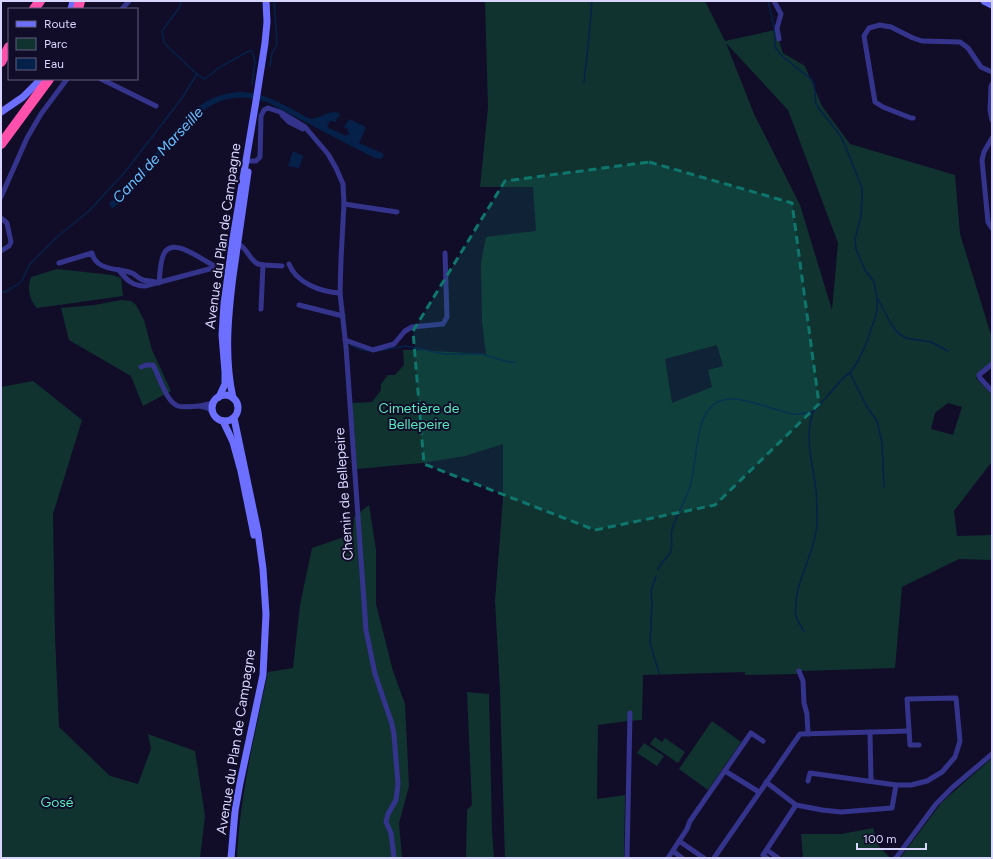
<svg xmlns="http://www.w3.org/2000/svg" width="993" height="859" viewBox="0 0 993 859" font-family="Figtree,sans-serif">
<style>
.green{fill:#103330;fill-rule:evenodd}
.water{fill:#05214a}
.lines{fill:none;stroke-linecap:round;stroke-linejoin:round}
.stream{stroke:#05214a;stroke-width:1.5}
.street{stroke:#34348c;stroke-width:5}
.secondary{stroke:#6c6fff;stroke-width:7}
.highway{stroke:#ff50ac;stroke-width:10}
.marked{fill:#0f766e;fill-opacity:0.2;stroke:#0f766e;stroke-width:3;stroke-dasharray:8 5;stroke-linejoin:round}
.labels{text-anchor:middle;dominant-baseline:central;stroke-width:4;stroke-linejoin:round;paint-order:stroke}
.street-label{font-size:14px;fill:#d8d5ff;stroke:#110d28}
.park-label{font-size:14px;fill:#54ebbf;stroke:#110d28}
.water-label{font-size:15px;font-style:italic;fill:#63beff;stroke:#110d28}
</style>
<rect width="100%" height="100%" fill="#110d28"/>
<g class="green">
<path d="M485,1H705L725,41L775,30L783,53L805,66L822,106L850,144L955,175L960,234L992,338V367L989,370L976,378L992,395V465L990,464L954,511L957,536L992,535V560L959,559L902,587L895,668L802,671L797,674L745,675V672L643,675L642,720L628,721L598,725L597,799L625,795L624,858H505L500,691L495,601L503,498V444L465,456L422,463L357,469L352,403L372,402L381,390V384L388,375H395L404,365L403,350H416L486,354L482,322L481,263L486,237L536,231L533,187H480L488,108ZM726,43L788,110L838,243L832,310L800,205L754,114ZM717,345L723,366L708,370L712,387L672,403L665,359ZM948,403L962,407L953,435L931,429L935,413Z"/>
<path d="M57,269L112,275L121,278L123,296L37,308C29,300 27,287 31,277Z"/>
<path d="M121,300L131,301L136,305L144,320L152,350L171,391L143,406L131,376L69,340L61,308L95,305Z"/>
<path d="M33,381L82,420L53,514L55,637L59,727L110,776L138,784L151,749L148,734L195,751L205,816L200,858H1V387Z"/>
<path d="M369,505L376,550V604L393,671L405,704L409,786L399,823L402,858H237C240,795 255,733 268,672L293,668L300,605L312,548L353,534L354,517Z"/>
<path d="M467,692L489,694L492,831L494,858H466L467,810L472,805Z"/>
<path d="M712,721L741,742L708,790L679,769Z"/>
<path d="M655,737L662,742L665,738L685,752L678,763L650,744Z"/>
<path d="M644,743L664,756L657,766L637,753Z"/>
<path d="M992,758V858H900L942,802Z"/>
<path d="M873,828L878,845L890,858H803L801,834H842Z"/>
</g>
<g class="water">
<path d="M240,92C267,93 286,106 310,119C319,119 332,108 340,114L339,117L337,116L338,117L337,119H335L337,120L336,122L330,121L327,127L346,136L347,134L350,135V134L347,130L348,129L344,127L349,119L366,127L359,143L384,154L382,159L375,158L359,150L267,102C221,87 199,111 171,143C153,166 135,191 112,209L109,203L121,193L189,114C204,101 219,93 240,92Z"/>
<path d="M293,151L303,156L299,168L288,166Z"/>
</g>
<g class="lines">
<g class="stream">
<path d="M181,1L179,8L162,31L164,42L168,47L198,75L205,79L217,69L249,51H252L255,61L252,85"/>
<path d="M270,66L272,53L277,44L274,1"/>
<path d="M584,82L588,46L592,1"/>
<path d="M1,293L9,290L22,281L29,265L57,237L89,211L125,172L182,98L197,74"/>
<path d="M878,299L891,324L899,334L906,338L931,342L948,351"/>
<path d="M351,345L362,350L369,351"/>
<path d="M377,351L406,346L444,354H482L508,362H515"/>
<path d="M850,373L867,407L877,421L882,443L884,487"/>
<path d="M658,570C660,562 666,560 670,553C674,546 670,536 672,529C677,514 685,501 690,487C698,464 693,411 720,401C740,393 775,412 795,414C800,414 807,413 813,412L845,376L850,373L858,361L866,344L877,312V298L874,282L865,270L856,249L855,239L861,216L862,201V188L845,145L840,135L820,110L816,104L814,84L811,79L783,57L775,47L774,26L768,1"/>
<path d="M656,576L651,591L652,604L650,643L659,673"/>
<path d="M804,632C802,627 797,621 796,616C792,584 815,556 817,524C817,513 817,501 816,491C813,463 804,440 813,412"/>
</g>
<g class="street">
<path d="M774,1L781,14L777,28L779,39"/>
<path d="M122,9L129,1"/>
<path d="M101,79L156,106"/>
<path d="M992,84L991,86L990,110L992,120"/>
<path d="M282,115L289,122L303,129"/>
<path d="M913,118H911L883,107L875,102L864,36L869,28L880,25L891,27L913,38L922,41L960,42L968,48L981,67L992,72"/>
<path d="M992,138L984,152L982,160L988,222L992,228"/>
<path d="M246,161H256L260,157L261,116L264,110L268,108L280,112L305,127L328,154L336,168L343,184L344,204L341,259L340,293L346,347L366,630L375,674L392,724L394,735L398,784L396,800L388,814L386,822L391,833L394,858"/>
<path d="M1,197L27,138L41,114L67,79"/>
<path d="M344,204L397,212"/>
<path d="M1,218L7,223L11,242L9,246L1,251"/>
<path d="M237,243C247,247 249,260 258,264C265,266 275,265 282,266"/>
<path d="M59,263L92,253C96,271 118,268 132,273C136,275 139,279 143,280C148,281 153,281 159,283C160,275 160,258 165,252C175,237 204,262 217,267C221,268 225,268 229,269"/>
<path d="M289,264C296,283 321,292 340,293"/>
<path d="M119,270C126,280 133,286 145,286L217,267"/>
<path d="M299,305L343,316"/>
<path d="M261,309L263,265"/>
<path d="M345,340L373,350L394,344L405,331L412,327L443,324L447,317L445,253"/>
<path d="M992,364L979,375L980,378L992,391"/>
<path d="M141,367L147,365H153C159,375 166,402 178,406C184,408 193,406 200,406"/>
<path d="M213,403L200,406L208,408L214,414"/>
<path d="M799,671L803,681L804,703L807,714L808,734"/>
<path d="M870,732L871,781"/>
<path d="M725,771L759,792"/>
<path d="M808,781L810,773L896,785H911L927,781L942,772L955,757L960,741L956,698L907,699L910,745H919"/>
<path d="M766,782L796,805L822,810L841,812L892,808L896,785"/>
<path d="M679,841L704,858"/>
<path d="M767,850L778,858"/>
<path d="M673,851L682,858"/>
<path d="M627,858L630,713"/>
<path d="M668,858L687,829L690,821L751,733L763,741"/>
<path d="M714,858L800,734L909,731"/>
<path d="M767,858L763,855L796,805"/>
<path d="M896,858L936,804L953,787L992,754"/>
</g>
<g class="secondary">
<path d="M984,1L992,5"/>
<path d="M71,9L73,1"/>
<path d="M1,112L23,97L41,79"/>
<circle cx="225" cy="408" r="13"/>
<path d="M219,397L225,384V372L222,335L224,304L233,238L256,101L265,43L267,22L266,1"/>
<path d="M233,398C224,358 228,316 233,276C238,241 243,207 248,172"/>
<path d="M223,421L233,442L241,471L254,535"/>
<path d="M231,858L235,811L240,783L263,675L266,614L263,569L258,532L234,418"/>
</g>
<g class="highway">
<path d="M34,9L40,1"/>
<path d="M78,9L80,1"/>
<path d="M1,62L9,47"/>
<path d="M1,144L49,79"/>
</g>
</g>
<path class="marked" d="M649,162L792,203L819,404L715,505L595,530L424,464L413,331L505,181Z"/>
<g class="labels">
<g class="street-label">
<text transform="translate(223 236) rotate(-82)">Avenue du Plan de Campagne</text>
<text transform="translate(344 494) rotate(-94)">Chemin de Bellepeire</text>
<text transform="translate(236 742) rotate(-81)">Avenue du Plan de Campagne</text>
</g>
<g class="park-label">
<text x="419" y="408">Cimetière de<tspan x="419" dy="16">Bellepeire</tspan></text>
<text x="57" y="802">Gosé</text>
</g>
<g class="water-label">
<text transform="translate(158 155) rotate(-47)">Canal de Marseille</text>
</g>
</g>
<rect width="993" height="859" fill="none" stroke="#d8d5ff" stroke-width="4"/>
<rect x="8" y="8" width="130" height="72" fill="#110d28" stroke="#615d7e"/>
<rect x="16" y="21" width="20" height="6" fill="#6c6fff" stroke="#615d7e"/>
<text x="44" y="28" font-size="12" fill="#d8d5ff">Route</text>
<rect x="16" y="38" width="20" height="12" fill="#103330" stroke="#615d7e"/>
<text x="44" y="48" font-size="12" fill="#d8d5ff">Parc</text>
<rect x="16" y="58" width="20" height="12" fill="#05214a" stroke="#615d7e"/>
<text x="44" y="68" font-size="12" fill="#d8d5ff">Eau</text>
<path d="M857 843v6h69v-6" fill="none" stroke="#d8d5ff" stroke-width="2"/>
<text x="863" y="843" font-size="12" fill="#d8d5ff" stroke="#110d28" stroke-width="3" paint-order="stroke">100 m</text>
</svg>
